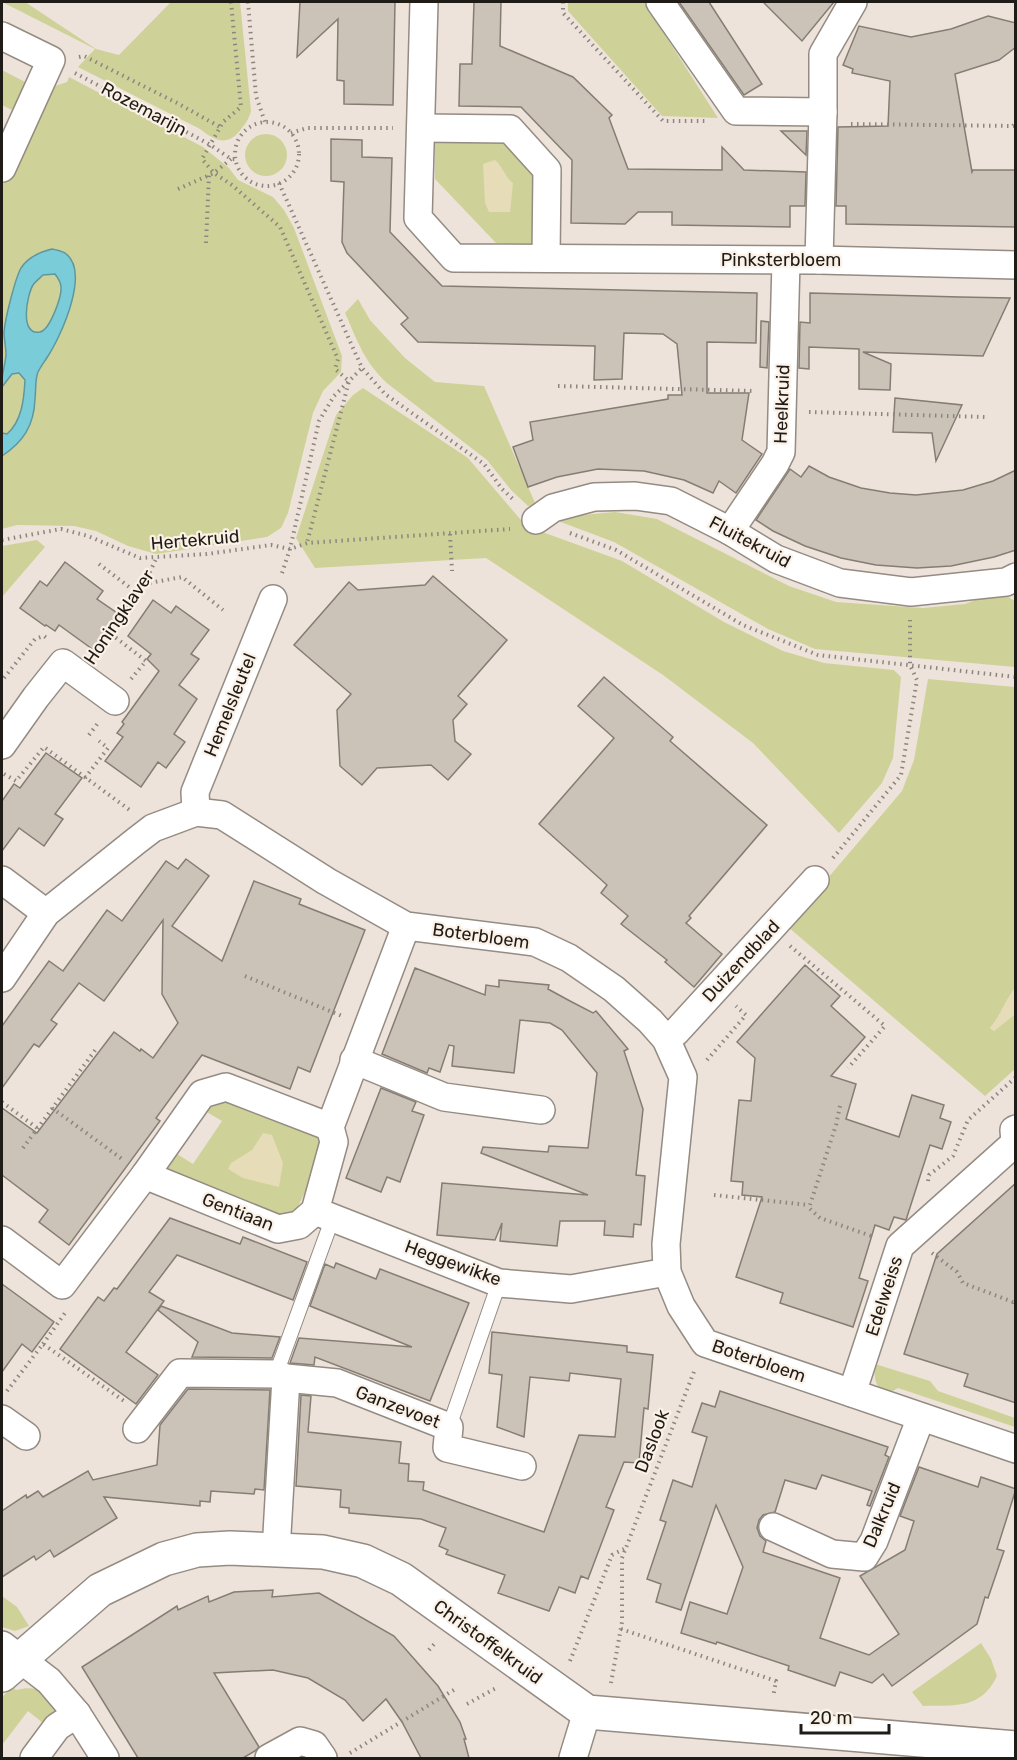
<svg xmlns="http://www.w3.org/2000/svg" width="1017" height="1760" viewBox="0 0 1017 1760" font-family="Rubik,sans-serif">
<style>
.green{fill:#ced298}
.sand{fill:#e6dcb7}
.water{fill:#7bccd9;stroke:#5f979f;stroke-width:1.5;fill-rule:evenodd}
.building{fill:#cbc3b8;stroke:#857d73;stroke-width:1.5}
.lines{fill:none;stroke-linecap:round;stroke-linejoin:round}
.lane-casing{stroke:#948b82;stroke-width:16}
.street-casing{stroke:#948b82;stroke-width:30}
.secondary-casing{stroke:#948b82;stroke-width:36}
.path{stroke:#8d867f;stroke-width:4;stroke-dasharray:1.5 4.5;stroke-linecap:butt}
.lane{stroke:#fff;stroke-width:14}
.street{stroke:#fff;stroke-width:27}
.secondary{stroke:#fff;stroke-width:33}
.labels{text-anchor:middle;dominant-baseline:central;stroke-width:4.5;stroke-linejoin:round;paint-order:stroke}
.street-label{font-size:18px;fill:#1f1c18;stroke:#fbf1e7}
</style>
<rect width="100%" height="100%" fill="#eee3da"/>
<g class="green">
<path d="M2,2H25L96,49L119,55L171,2H240L251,111C249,118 247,122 242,128C228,147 217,142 200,129L78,67L95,49Z"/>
<path d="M568,2H644L718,118L662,116L568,11Z"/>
<path d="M2,70L29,84L16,112L2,105Z"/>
<path d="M69,77L203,147L229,168L238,180L273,197L284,210L294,228L342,356L341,372L323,391L313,413L288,513L281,528L267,537L156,554L128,546L96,531L74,526L17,525L2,529V186L49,88L67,82Z"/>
<circle cx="266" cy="155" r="21"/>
<path d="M435,140H506L537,174L535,244L496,243L435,179Z"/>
<path d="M358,299L370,320L405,358L435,382L484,386L536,505L528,506L511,490L487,460L388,384C364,362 358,342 345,313Z"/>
<path d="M363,388L468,458L526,526L622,561L724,622L783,651L824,663L894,670L901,677L893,758L882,783L839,833L753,743L663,675L486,558L315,568L296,538L336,415L353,395Z"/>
<path d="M615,512L657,519L789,586L836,602L923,608L965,604L998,591L1015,601V667L815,649L768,629L614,542L550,518Z"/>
<path d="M37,540L45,547L2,597V546Z"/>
<path d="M928,679L1015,687V988C1005,1001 1001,1015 990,1028L994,1031L1015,1014V1069L985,1096L787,926L902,791L914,760Z"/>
<path d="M226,1099L312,1133L323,1140L322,1155L296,1211L277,1220L169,1171L167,1162L174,1152L193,1164L222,1121L205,1111L216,1101Z"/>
<path d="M875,1364L930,1381L938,1391L1015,1418V1427L898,1388L887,1394C874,1387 874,1377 875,1364Z"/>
<path d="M2,1596L17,1607L29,1626L15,1631L2,1627Z"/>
<path d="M981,1643L991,1659L997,1676C981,1710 954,1705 923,1706L912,1692Z"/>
<path d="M13,1687L16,1690C42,1684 46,1695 60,1714L43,1723L28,1711L2,1745V1697Z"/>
</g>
<g class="sand">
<path d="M495,160C503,167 505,177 513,183L510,212H489L485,203L483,164Z"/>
<path d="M1015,988V1014L994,1031L990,1028C1001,1015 1005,1001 1015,988Z"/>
<path d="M263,1133L272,1135L283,1163L279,1187L243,1178L228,1169L231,1163L252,1150Z"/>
</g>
<path class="water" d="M52,249C57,250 61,251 65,253C91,271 61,336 48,356C45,361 41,366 38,372C35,379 36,391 35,399C34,426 23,442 2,456V433L7,434C22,421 24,399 25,380L19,373L12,374L2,387C1,374 5,367 6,355C6,347 4,339 4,332C5,319 15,279 21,268C28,257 40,252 52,249ZM55,274C58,278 61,282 61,287C62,296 50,330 40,332C19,336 27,295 33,285C35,282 40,278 43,275Z"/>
<g class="building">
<path d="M300,2H395L393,105L344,104V81L337,80L338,19L297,57Z"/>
<path d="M474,2H501L500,46L573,77L612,115L609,118L628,169L722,170V147L744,170L806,172L805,206H790V227L672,225V212H638L625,224L571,223L572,160L521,107L459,106L460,64H472Z"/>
<path d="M679,2H709L762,84L744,95Z"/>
<path d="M763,2H834L802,41Z"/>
<path d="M988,16L1016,23V47L999,60L955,74L972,172L973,170H1016V227L846,224V206H836L838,127L888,126L890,81L852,73L853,69L843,65L859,26L911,37L951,29Z"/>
<path d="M781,131H807L806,155Z"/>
<path d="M331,139L362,140V157L392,158L390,232L442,286L757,293L756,343L707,342V393H749L742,440L762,454L736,493L719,481L713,493L684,480L644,471L598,469L557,477L528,487L513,447L533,440L530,422L668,399V395H682L677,344L663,334L624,333L622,379L594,380L595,346L418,342L401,324L408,318L347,253L342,242L344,182L331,181Z"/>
<path d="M810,293L960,297L1010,298L983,356L863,352L891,364L890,390L859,389V349L809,347V369L799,368L800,322L810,323Z"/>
<path d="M761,321L769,322L767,368L760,367Z"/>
<path d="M895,398L962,405L936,461L932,433L893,432Z"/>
<path d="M809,466L829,477L861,488L890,493L916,495L963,490L993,481L1016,470V550L994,557L951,566L917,568L876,565L841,558L805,546L773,531L756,520L790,469L801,477Z"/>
<path d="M65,562L103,591L97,599L120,615L95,651L59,625L55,631L46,625L45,626L20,608L40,581L47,586Z"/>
<path d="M433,576L507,640L458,696L467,704L453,720L455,741L471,754L448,780L431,765L377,768L362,785L340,766L337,710L351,694L294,645L349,582L358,590L425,585Z"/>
<path d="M153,600L171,613L176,606L209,630L191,654L199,659L179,685L197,699L174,734L185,742L166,768L158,762L141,787L105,761L123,737L117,733L124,724L122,722L159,671L147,659L151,654L128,636Z"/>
<path d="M604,677L673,737L670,741L767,825L689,916L691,918L686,923L722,954L694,987L665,962L667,960L621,924L628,916L601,893L607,885L539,824L614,738L578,706Z"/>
<path d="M46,753L82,778L55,814L63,819L44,846L19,828L2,851V801L14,784L20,788Z"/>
<path d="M186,859L209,876L172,926L222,961L254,881L301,899L299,904L365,930L310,1072L298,1067L290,1089L202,1055L156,1118L160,1121L69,1245L39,1222L48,1210L2,1175V1108L37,1133L114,1032L140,1051L141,1049L153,1058L178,1023L162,994L163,920L104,1001L79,983L51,1020L57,1024L39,1047L34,1044L2,1088V1026L49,961L63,971L107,910L122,921L166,861L178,869Z"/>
<path d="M805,965L840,996L831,1006L865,1037L831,1076L856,1084L846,1119L899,1137L912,1095L944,1105L940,1118L951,1122L942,1149L930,1145L906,1220L894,1217L889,1230L875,1225L859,1278L868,1281L853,1327L780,1303L783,1293L736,1277L762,1197L742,1195L743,1182L731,1181L739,1100L751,1101L755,1058L737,1042Z"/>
<path d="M415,968L485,995L486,985L499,987V980L549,985L548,989L570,1001L593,1013L596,1011L628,1049L624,1051L643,1109L636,1175L645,1176L641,1225L634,1224L633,1237L604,1235L605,1221H560L557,1246L500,1241L502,1223L495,1240L437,1235L442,1183L588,1195L481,1153L483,1147L548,1152L549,1146L588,1148L597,1073L562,1030L550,1023L520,1020L514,1073L452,1066L454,1046L449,1045L440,1072L429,1068L427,1073L382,1054Z"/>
<path d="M381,1088L416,1102L412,1111L424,1115L400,1182L387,1177L381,1192L346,1178Z"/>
<path d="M1016,1183V1403L964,1386L968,1374L904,1354L937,1254Z"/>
<path d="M170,1218L240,1244L243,1237L307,1262L293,1300L177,1255L149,1292L164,1301L126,1352L158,1375L136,1404L60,1349L98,1297L104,1301L114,1288L117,1289Z"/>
<path d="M336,1263L376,1279L380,1269L469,1303L430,1401L315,1357L314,1365L290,1363L299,1338L412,1347L310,1306L325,1264L334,1268Z"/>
<path d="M2,1284L54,1322L32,1352L22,1344L2,1372Z"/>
<path d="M161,1306L232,1333L280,1337L272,1358L192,1357L198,1342L158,1310Z"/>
<path d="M492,1332L627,1346V1352L653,1355L648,1409L644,1408L639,1463L624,1462L606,1507L614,1510L588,1579L581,1576L575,1593L559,1587L549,1611L498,1593L505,1575L446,1554L448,1550L439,1546L446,1528L421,1519L349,1513V1508L340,1507L341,1490L296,1486L301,1395L311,1396L308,1432L401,1442L399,1463L409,1464L408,1481L424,1482L423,1490L544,1532L579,1435L615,1437L621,1379L570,1373L569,1381L530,1377L524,1437L497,1427L502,1375L489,1373Z"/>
<path d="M188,1389L270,1390L264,1490L255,1489L254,1494L211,1491L210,1502L200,1501V1506L104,1497L117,1518L54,1557L50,1550L36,1560L34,1556L2,1577V1511L26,1495L27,1498L38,1491L43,1497L88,1471L93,1480L157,1465L160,1425Z"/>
<path d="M720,1391L888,1447L885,1455L889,1457L870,1506L867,1505L872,1491L822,1475L816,1489L785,1480L775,1512L763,1515L759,1520L757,1528L760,1536L766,1541L763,1552L840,1578L820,1638L869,1655L899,1634L860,1576L905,1550L914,1521L900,1516L919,1467L978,1487L981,1477L1016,1489L997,1549L1004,1551L988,1598L985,1597L977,1624L892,1686L883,1674L872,1683L840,1672L835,1686L788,1670L789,1666L717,1642L716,1644L681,1633L690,1602L727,1614L743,1567L716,1505L681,1610L656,1602L661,1584L647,1579L666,1522L660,1520L673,1480L692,1487L707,1437L692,1432L702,1403L715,1407Z"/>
<path d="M273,1590L272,1597L319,1593L394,1636L438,1686L460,1722L466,1739H464L469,1758H421L402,1722L386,1699L363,1721L345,1700L308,1678L273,1670L214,1673L259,1747L255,1751L243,1758H138L82,1667L177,1606L178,1610L208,1596L209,1602L234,1592Z"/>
</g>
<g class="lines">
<defs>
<g id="lane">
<path d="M276,1374L333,1217"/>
<path d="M449,1427L499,1283"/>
</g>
<g id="street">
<path d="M424,2L418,218L454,258L819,260L1016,265"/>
<path d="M660,2L736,111L823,112"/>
<path d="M2,36L51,60L2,168"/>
<path d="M421,128L510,129L547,170L546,258"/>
<path d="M819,260L823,112V54L853,2"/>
<path d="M536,520L553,508L594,497L635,496L671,501L730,531L776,559L840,583L911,592L1006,582L1016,577"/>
<path d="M730,531L775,464L781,452L786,261"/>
<path d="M2,745L36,697L63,663L115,701"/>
<path d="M196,812L195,792L273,599"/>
<path d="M2,880L46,913"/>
<path d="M2,978L46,913L136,841L153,828L196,812L222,815L326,881L406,926L535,942L569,958L614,989L650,1021L666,1039L683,1077L666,1244L667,1272L681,1306L705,1343L1016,1449"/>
<path d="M666,1039L676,1032L815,880"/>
<path d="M354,1060L444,1097L541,1110"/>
<path d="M145,1175L202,1094L226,1087L330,1127"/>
<path d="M315,1211L499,1283L571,1289L667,1272"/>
<path d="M2,1240L62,1285L145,1175L278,1229L299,1225L315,1211L334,1142L330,1127L406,926"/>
<path d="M852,1393L900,1246L1015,1143L1014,1130L1016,1129"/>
<path d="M2,1419L26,1436"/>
<path d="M137,1429L180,1373L276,1374L286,1378L337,1383L449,1427L447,1448L522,1466"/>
<path d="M773,1527L832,1554L864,1557L874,1541L921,1417"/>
<path d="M276,1551L286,1378"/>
<path d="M2,1645L49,1681L77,1714L105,1758"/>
<path d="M34,1758L57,1727L77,1714"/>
<path d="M269,1758L300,1741L314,1745L323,1758"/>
<path d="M573,1758L587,1712"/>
</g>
<path id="secondary" d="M2,1675L100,1590L164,1559L197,1550L230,1548L323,1552L363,1561L401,1579L587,1712L1016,1748"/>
</defs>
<use href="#lane" class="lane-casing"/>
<use href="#street" class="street-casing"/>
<use href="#secondary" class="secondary-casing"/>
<g class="path">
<path d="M231,2L241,107L223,122L202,159L214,173L232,185L280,227L338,359L335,369L349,381L307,543"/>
<path d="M248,2L256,96L265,122"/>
<path d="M563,2V13L663,121H708"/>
<path d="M79,57L84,56L179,104L220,127"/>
<path d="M75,73L209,144L231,159H235"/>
<circle cx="267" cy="154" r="32"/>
<path d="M851,124L1013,126L1016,122"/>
<path d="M291,133L307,128H393"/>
<path d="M279,183L362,368L385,394L484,464L502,489L515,501"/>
<path d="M178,189L214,173L231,159"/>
<path d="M206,243L209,175"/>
<path d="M558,386L755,391"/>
<path d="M809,412L986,417"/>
<path d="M570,533L616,550L743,625L818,655L1016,677"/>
<path d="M450,534L452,571"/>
<path d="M2,540L61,529L88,536L140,558L207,554L271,545L290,549L307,543L510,529"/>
<path d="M99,564L137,593"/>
<path d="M282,573L290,549L319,421L334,396L362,368"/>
<path d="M144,584L182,577L223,610"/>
<path d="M111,634L146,661L131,679"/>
<path d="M96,653L111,634L107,630L144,584L157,557"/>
<path d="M4,678L35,639L44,636L48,639"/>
<path d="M89,735L98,723"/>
<path d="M4,774L16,781L44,747L131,811"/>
<path d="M85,778L108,748L99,741"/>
<path d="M833,858L901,775L917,680L910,665V620"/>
<path d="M790,946L885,1026L848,1068"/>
<path d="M245,976L342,1016"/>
<path d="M707,1060L746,1015L736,1006"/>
<path d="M2,1102L37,1128"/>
<path d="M840,1106L836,1125L809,1208L820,1218L874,1237"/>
<path d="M52,1108L122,1159"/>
<path d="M23,1148L96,1049"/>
<path d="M928,1181L929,1175L953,1156L968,1120L1016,1077"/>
<path d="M714,1195L809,1205"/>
<path d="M932,1253L957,1272L963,1283L1013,1302L1016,1300"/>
<path d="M43,1344L65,1313"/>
<path d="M7,1391L43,1344L124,1401"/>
<path d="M621,1629L776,1681L773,1697"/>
<path d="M429,1650L436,1642"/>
<path d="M570,1661L612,1555L624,1549"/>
<path d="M611,1683L622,1622V1558L695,1369"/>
<path d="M467,1704L498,1687"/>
<path d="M350,1753L457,1688"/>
</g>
<use href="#lane" class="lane"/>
<use href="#street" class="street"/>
<use href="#secondary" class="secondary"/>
</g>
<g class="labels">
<g class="street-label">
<text transform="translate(144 109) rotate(28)">Rozemarijn</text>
<text x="781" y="260">Pinksterbloem</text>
<text transform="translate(782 404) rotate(-88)">Heelkruid</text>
<text transform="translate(195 540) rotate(-5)">Hertekruid</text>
<text transform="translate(750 542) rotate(28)">Fluitekruid</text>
<text transform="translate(119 617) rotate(-56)">Honingklaver</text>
<text transform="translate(230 705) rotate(-68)">Hemelsleutel</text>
<text transform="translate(481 936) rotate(8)">Boterbloem</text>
<text transform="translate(741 961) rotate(-47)">Duizendblad</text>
<text transform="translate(238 1212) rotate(21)">Gentiaan</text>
<text transform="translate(453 1263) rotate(20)">Heggewikke</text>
<text transform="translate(884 1296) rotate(-72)">Edelweiss</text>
<text transform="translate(759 1361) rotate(19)">Boterbloem</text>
<text transform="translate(398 1407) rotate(21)">Ganzevoet</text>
<text transform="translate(652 1441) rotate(-69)">Daslook</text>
<text transform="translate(882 1515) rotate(-67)">Dalkruid</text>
<text transform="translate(488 1642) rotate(36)">Christoffelkruid</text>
</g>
</g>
<rect width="1017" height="1760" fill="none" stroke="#1f1c18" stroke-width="6"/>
<path d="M801 1724v9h88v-9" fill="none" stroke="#1f1c18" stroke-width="3"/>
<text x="810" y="1724" font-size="18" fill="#1f1c18" stroke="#fbf1e7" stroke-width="4.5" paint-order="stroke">20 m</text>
</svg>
